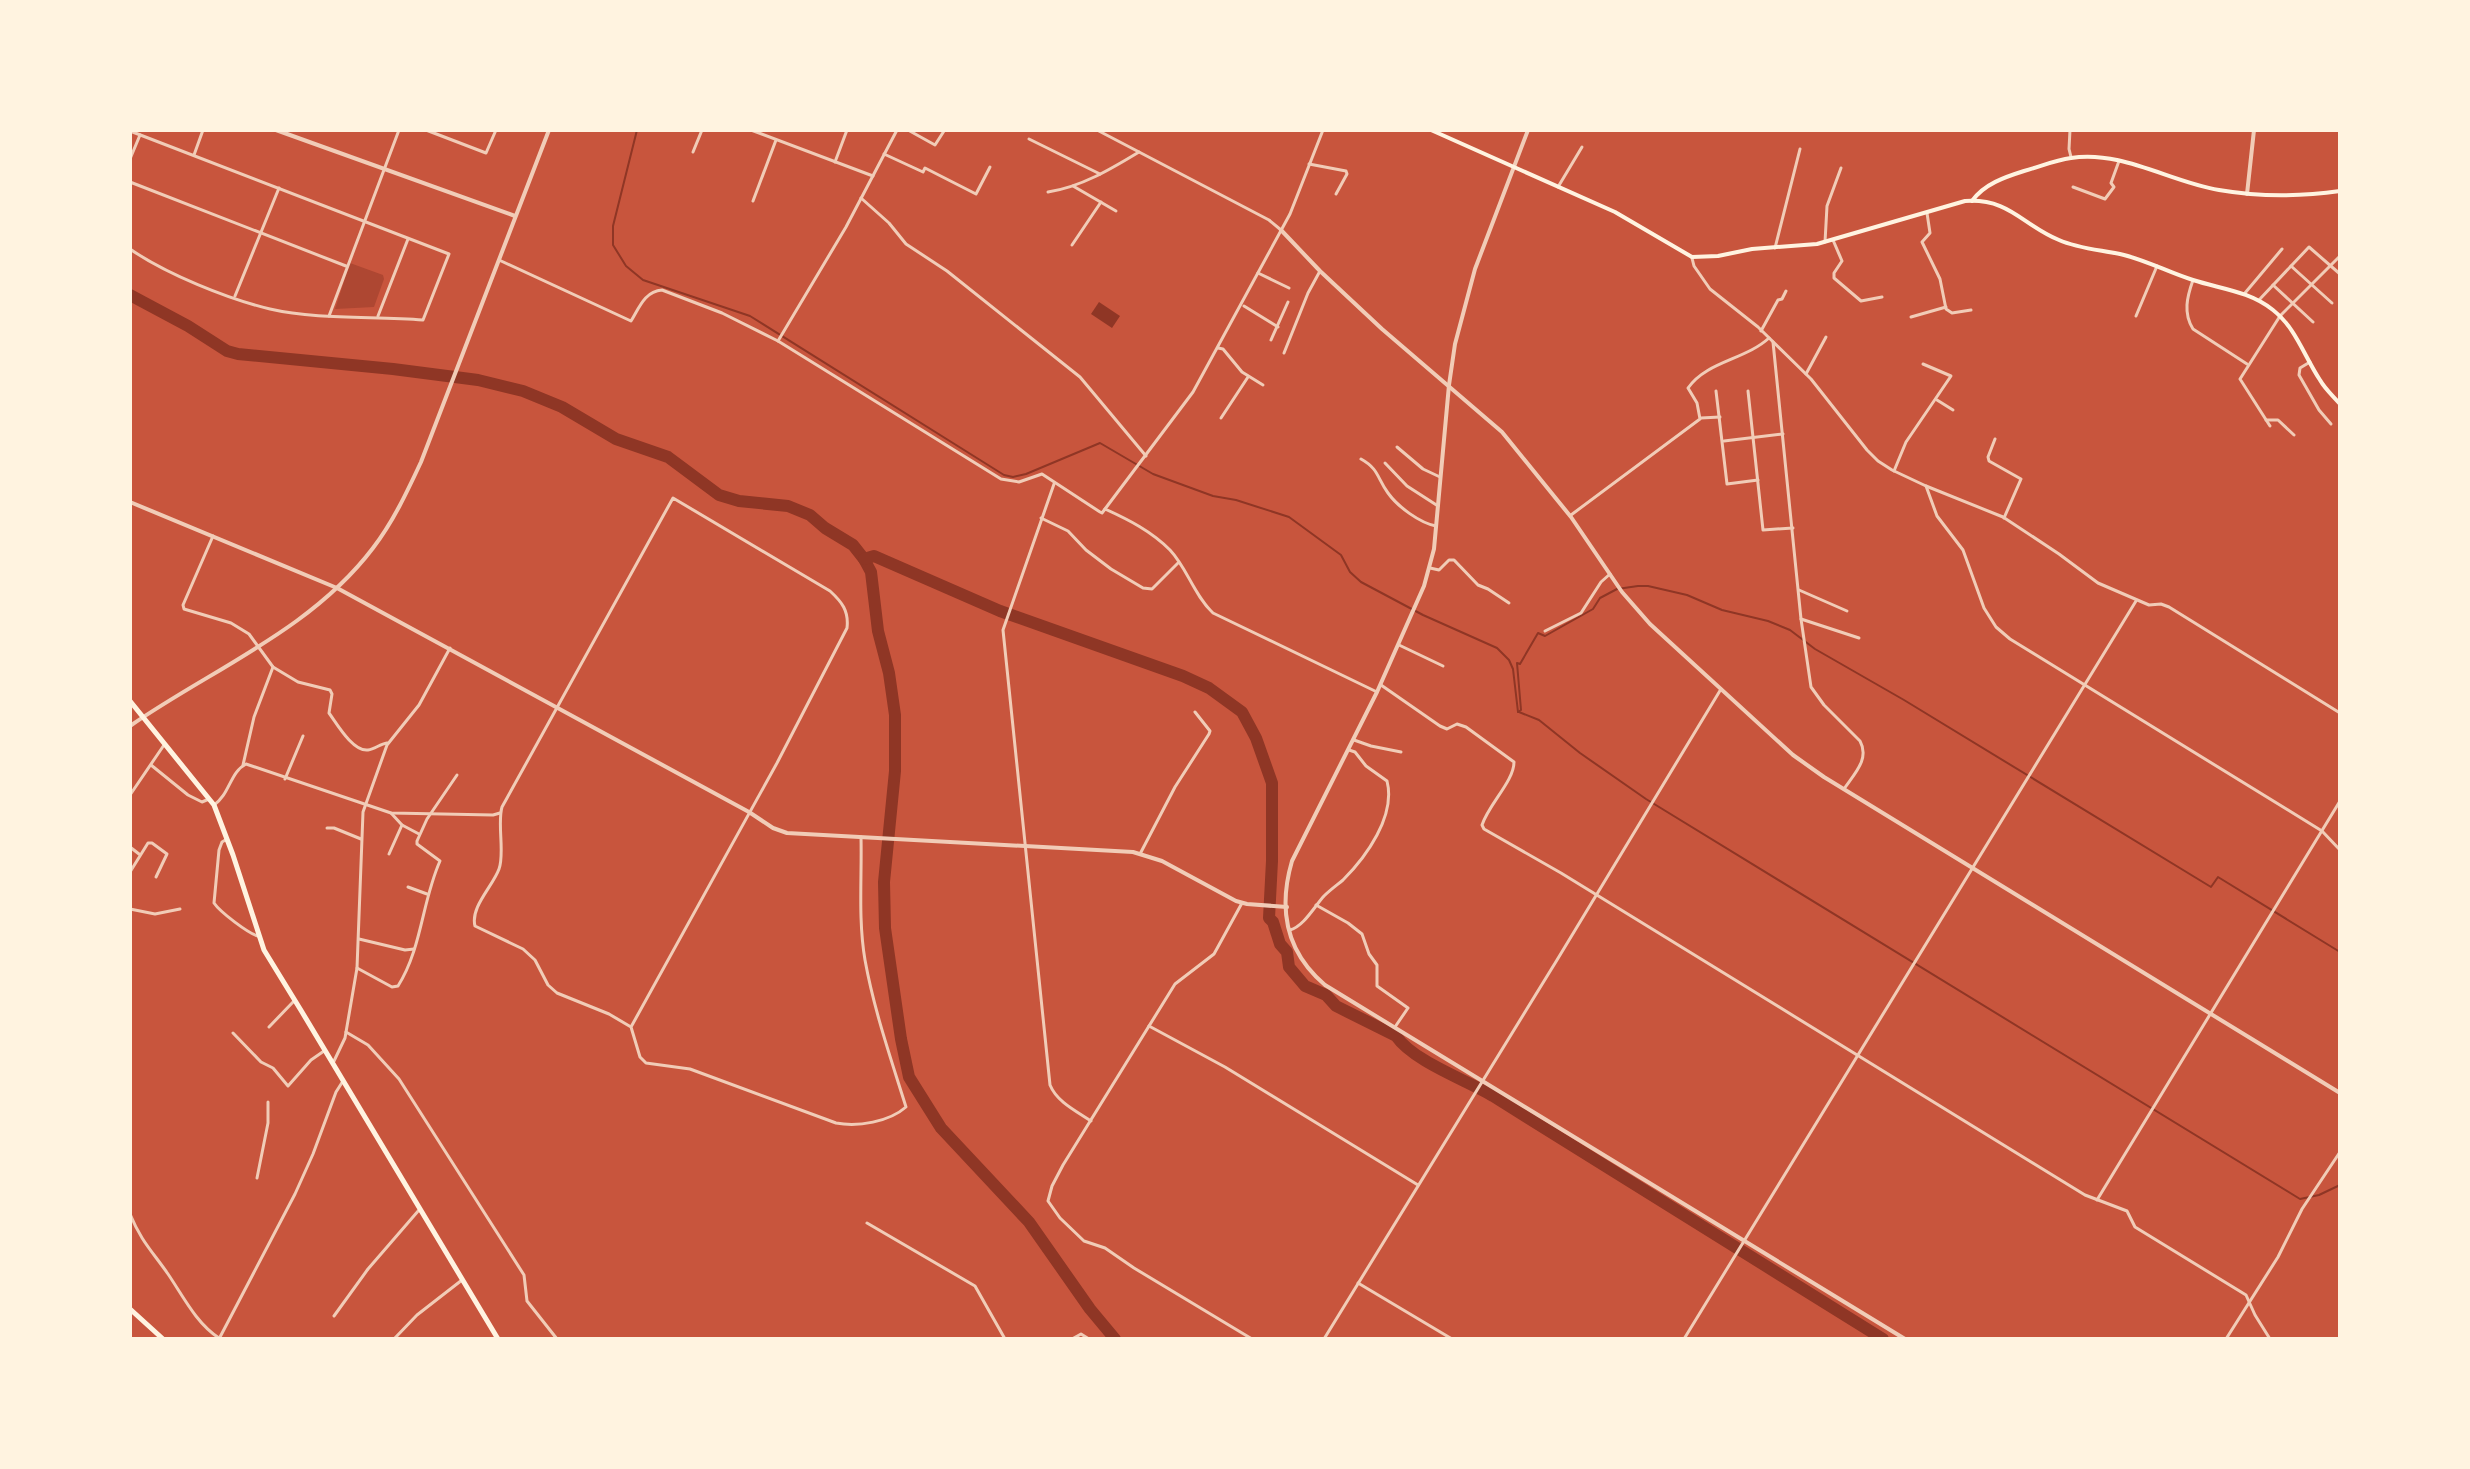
<svg xmlns="http://www.w3.org/2000/svg" width="2470" height="1469" viewBox="0 0 2470 1469" font-family="Inter,sans-serif">
<style>
.green{fill:#ae4732}
.water{fill:#8f3625}
.lines{fill:none;stroke-linecap:round;stroke-linejoin:round}
.stream{stroke:#8f3625;stroke-width:2}
.river{stroke:#8f3625;stroke-width:12}
.minor{stroke:#f1ccb7;stroke-width:3}
.tertiary{stroke:#f1ccb7;stroke-width:4}
.secondary{stroke:#fff3e0;stroke-width:4}
.primary{stroke:#fff3e0;stroke-width:5}
.trunk{stroke:#fff3e0;stroke-width:5}
</style>
<rect width="100%" height="100%" fill="#c8553d"/>
<path class="green" d="M350,263L383,275L384,279L374,307L335,309Z"/>
<path class="water" d="M1099,302L1120,316L1112,328L1091,314Z"/>
<g class="lines">
<g class="stream">
<path d="M637,130L613,226V245L626,266L643,280L750,316L1004,475L1013,477L1026,474L1100,443L1153,474L1213,496L1236,500L1289,517L1341,555L1350,572L1361,582L1423,615L1497,648L1509,660L1513,669L1518,712"/>
<path d="M1518,712L1521,710L1517,663L1520,664L1538,633L1545,636L1593,609L1600,598L1617,589L1638,586H1648L1687,595L1722,610L1768,621L1790,630L1815,649L1904,700L2211,887L2218,877L2340,952"/>
<path d="M1519,712L1539,720L1580,753L1646,799L2300,1199L2319,1195L2340,1185"/>
</g>
<g class="river">
<path d="M130,295L188,326L227,351L238,354L393,369L478,380L523,391L562,407L616,439L668,457L719,495L739,501L788,506L810,515L825,528L853,545L864,559L871,572L878,631L889,673L895,715V771L884,882L885,928L901,1039L909,1077L941,1128L1029,1222L1090,1309L1115,1339"/>
<path d="M864,559L874,556L1000,611L1183,676L1209,688L1242,712L1256,738L1272,783V861L1269,918L1273,922L1280,944L1287,952L1289,967L1305,986L1326,995L1336,1006L1396,1036C1413,1061 1466,1080 1493,1096L1883,1339"/>
</g>
<g class="minor">
<path d="M426,130L486,153L496,130"/>
<path d="M751,130L873,176"/>
<path d="M908,130L935,145L944,131"/>
<path d="M1097,130L1269,220L1281,230"/>
<path d="M2070,130L2069,149L2071,157"/>
<path d="M130,131L449,254L423,320C374,316 317,320 270,309C228,299 166,274 130,249"/>
<path d="M1029,139L1100,174"/>
<path d="M693,152L702,130"/>
<path d="M884,154L923,172L925,168L976,194L990,167"/>
<path d="M194,155L203,130"/>
<path d="M130,159L140,135"/>
<path d="M835,162L847,130"/>
<path d="M1309,164L1346,171L1347,174L1336,194"/>
<path d="M130,182L346,266"/>
<path d="M1073,186L1116,211"/>
<path d="M1558,187L1582,147"/>
<path d="M2073,187L2105,199L2114,187L2111,183L2119,161"/>
<path d="M1048,192C1081,187 1111,169 1139,152"/>
<path d="M861,198L889,223L906,244L947,271L1080,377L1146,456"/>
<path d="M753,201L776,140"/>
<path d="M1927,213L1930,233L1922,242L1940,279L1946,309L1952,313L1971,310"/>
<path d="M1833,240L1842,261L1834,273V278L1861,301L1882,297"/>
<path d="M1825,242L1827,206L1841,168"/>
<path d="M1072,245L1101,202"/>
<path d="M1775,248L1800,149"/>
<path d="M1692,258L1694,266L1710,289L1758,327L1811,379L1867,450L1878,461L1892,470L1926,486L2003,517L2059,554L2098,583L2149,605L2161,604L2169,607L2340,713"/>
<path d="M499,260L631,321C639,308 645,291 662,290L722,313L778,341L1001,479L1019,482L1042,474L1100,512L1102,513L1105,509C1129,520 1151,531 1170,550C1187,568 1194,595 1213,613L1377,692"/>
<path d="M2291,266L2332,303"/>
<path d="M1258,273L1289,288"/>
<path d="M2193,280C2187,297 2183,313 2193,329L2247,364"/>
<path d="M2273,285L2313,322"/>
<path d="M2245,293L2282,249"/>
<path d="M235,296L279,188"/>
<path d="M2259,300L2309,247L2340,274"/>
<path d="M1244,306L1278,327"/>
<path d="M329,316L399,130"/>
<path d="M378,316L408,239"/>
<path d="M2136,316L2157,266"/>
<path d="M1911,317L1946,307"/>
<path d="M1761,331L1778,300L1782,299L1786,291"/>
<path d="M1271,340L1288,302"/>
<path d="M778,341L846,227L897,130"/>
<path d="M1773,342L1801,619L1811,687L1824,705L1860,741C1870,759 1854,774 1844,789"/>
<path d="M1218,348L1223,349L1242,372L1263,385"/>
<path d="M1284,353L1308,293L1320,271"/>
<path d="M2310,362L2300,368L2299,375L2319,410L2331,424"/>
<path d="M1806,374L1826,337"/>
<path d="M1716,391L1727,484L1758,480"/>
<path d="M1748,391L1763,530L1793,528"/>
<path d="M1937,400L1953,410"/>
<path d="M1221,418L1248,377"/>
<path d="M1701,418L1720,417"/>
<path d="M2266,420H2278L2294,435"/>
<path d="M2270,426L2240,379L2280,316L2340,256"/>
<path d="M1995,439L1988,457L1989,461L2021,479L2004,518"/>
<path d="M1724,441L1783,434"/>
<path d="M1397,447L1423,469L1440,477"/>
<path d="M1361,459C1379,469 1377,478 1388,493C1398,507 1420,523 1436,526"/>
<path d="M1385,463L1407,486L1438,506"/>
<path d="M1894,471L1906,442L1951,376L1923,364"/>
<path d="M1054,484L1003,630L1050,1085C1057,1102 1076,1111 1091,1121"/>
<path d="M1926,486L1937,516L1963,550L1984,608L1996,627L2010,639L2322,831L2340,850"/>
<path d="M1105,509L1193,392L1290,214L1323,130"/>
<path d="M1571,515L1700,419L1697,403L1688,388C1707,361 1745,360 1769,338"/>
<path d="M1041,518L1068,531L1086,550L1111,569L1143,588L1152,589L1178,563"/>
<path d="M213,536L183,605L184,609L231,623L249,634L273,667L298,682L330,690L332,694L329,713C337,724 353,752 368,750C375,749 380,744 387,743"/>
<path d="M1430,568L1439,570L1449,560H1454L1478,585L1488,589L1509,603"/>
<path d="M1799,590L1847,611"/>
<path d="M1801,619L1859,638"/>
<path d="M1545,631L1581,613L1601,582L1610,574"/>
<path d="M1399,645L1443,666"/>
<path d="M1381,685L1440,726L1447,729L1457,724L1466,727L1514,762C1514,781 1489,804 1482,825L1484,829L1561,873L2085,1195L2127,1211L2135,1227L2246,1295L2255,1315L2270,1339"/>
<path d="M1354,740L1371,746L1401,752"/>
<path d="M151,765L188,795L202,802L209,799"/>
<path d="M243,765L254,717L273,667"/>
<path d="M285,779L303,736"/>
<path d="M130,795L164,745"/>
<path d="M214,805C230,794 230,772 246,764L391,813L493,815L500,813"/>
<path d="M391,813L402,825L419,834"/>
<path d="M327,828H334L361,839"/>
<path d="M227,839L222,842L219,850L214,903C220,912 249,934 258,936"/>
<path d="M130,847L139,854"/>
<path d="M389,854L402,825"/>
<path d="M1140,854L1175,787L1209,734L1210,731L1195,712"/>
<path d="M130,872L148,843H152L167,854L156,877"/>
<path d="M408,887L427,894"/>
<path d="M1242,903L1214,954L1175,984L1063,1165L1052,1186L1048,1201L1060,1218L1084,1241L1105,1248L1134,1268L1252,1339"/>
<path d="M1316,905L1348,923L1362,934L1369,954L1377,965V986L1408,1008L1395,1027"/>
<path d="M130,909L155,914L180,909"/>
<path d="M1290,930C1304,926 1314,907 1324,896C1330,890 1337,885 1343,880C1366,857 1396,816 1387,781L1366,766L1355,752L1349,750"/>
<path d="M359,939L405,950L414,949"/>
<path d="M357,968L392,987L398,986C422,948 422,901 440,861L417,844V841L427,819L457,775"/>
<path d="M1149,1026L1225,1067L1418,1185"/>
<path d="M269,1027L294,1001"/>
<path d="M631,1027L777,763L847,628C849,611 842,602 830,591L673,498L502,807C497,823 505,854 499,869C493,886 470,907 475,926L523,949L535,960L548,985L557,993L609,1014L631,1027L640,1057L646,1063L690,1069L836,1123C858,1127 889,1122 906,1107C891,1059 874,1010 865,960C858,919 862,877 861,837"/>
<path d="M346,1032L368,1045L399,1079L524,1275L527,1301L557,1339"/>
<path d="M233,1033L261,1062L273,1068L288,1086L311,1060L324,1051"/>
<path d="M334,1061L345,1038L357,968L363,812L387,745L419,705L450,648"/>
<path d="M257,1178L268,1123V1102"/>
<path d="M2097,1200L2340,801"/>
<path d="M130,1214C141,1241 152,1251 168,1274C183,1296 196,1323 219,1338"/>
<path d="M867,1223L975,1286L1005,1339"/>
<path d="M1358,1283L1452,1339"/>
<path d="M334,1316L368,1269L419,1210"/>
<path d="M219,1339L295,1194L313,1154L336,1092L343,1081"/>
<path d="M394,1339L417,1315L462,1280"/>
<path d="M1072,1339L1081,1334L1089,1339"/>
<path d="M1324,1339L1557,960L1721,689"/>
<path d="M1684,1339L2136,601"/>
<path d="M2226,1339L2278,1257L2302,1209L2340,1152"/>
</g>
<g class="tertiary">
<path d="M276,130L515,216"/>
<path d="M1528,130L1475,269L1455,344L1449,385L1434,549L1424,586L1377,692L1292,861C1278,909 1286,952 1325,985L1905,1339"/>
<path d="M2247,194L2254,130"/>
<path d="M1281,230L1320,271L1382,329L1502,432L1571,517L1622,592L1650,624L1793,755L1824,777L2340,1093"/>
<path d="M130,502L337,588L749,812L773,828L787,833L1133,852L1162,861L1236,901L1247,904L1287,907"/>
<path d="M130,726C212,669 311,630 373,548C393,522 407,492 421,462L549,130"/>
</g>
<g class="secondary">
<path d="M1431,130L1615,212L1692,257L1718,256L1752,249L1817,244L1965,201C2010,198 2022,225 2059,240C2079,249 2103,250 2124,255C2148,261 2170,273 2193,280C2221,289 2249,291 2273,310C2296,328 2304,356 2320,380C2325,389 2333,396 2340,404"/>
<path d="M1972,201C1984,184 2005,177 2024,171C2039,167 2055,160 2071,158C2122,150 2170,182 2219,190C2260,197 2298,197 2340,191"/>
</g>
<path class="primary" d="M130,701L214,805L233,855L264,950L302,1012L498,1339"/>
<path class="trunk" d="M130,1309L163,1339"/>
</g>
<rect width="2470" height="1469" fill="none" stroke="#fff3e0" stroke-width="264"/>
</svg>
